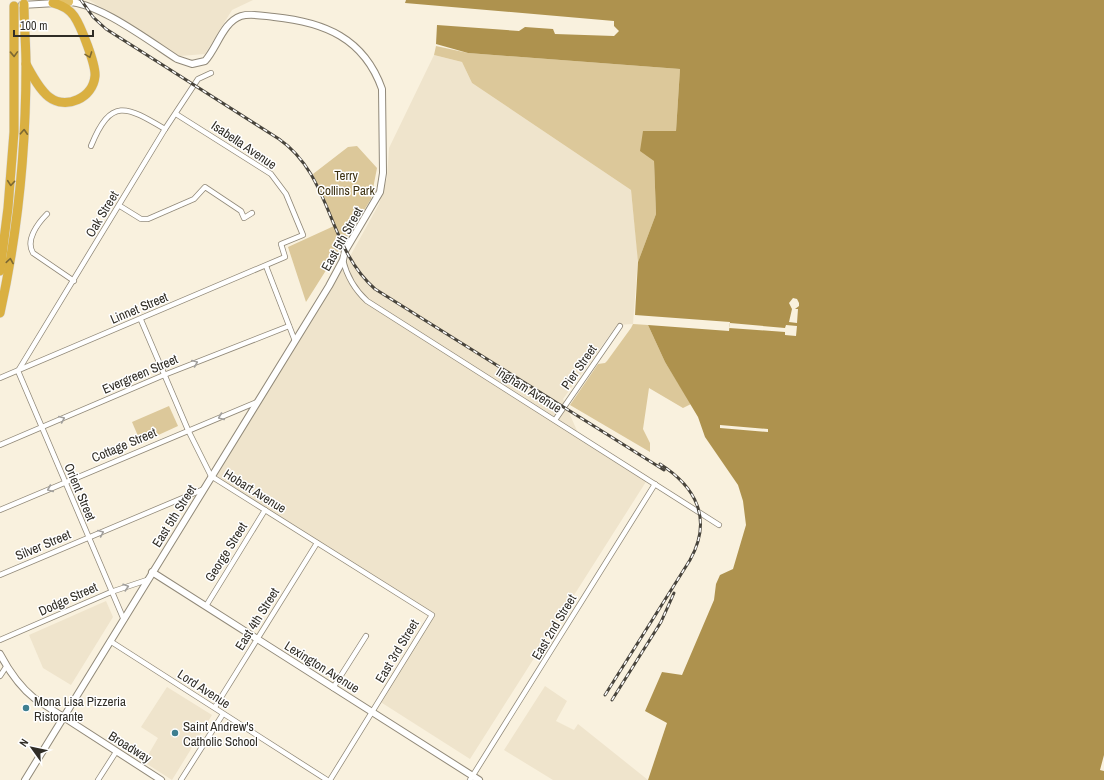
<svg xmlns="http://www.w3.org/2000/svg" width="1104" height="780" viewBox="0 0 1104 780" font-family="'Archivo Narrow',sans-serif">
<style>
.built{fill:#efe4cc}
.green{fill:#dcc89a}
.water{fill:#ae924e}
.pier{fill:#f9f1de}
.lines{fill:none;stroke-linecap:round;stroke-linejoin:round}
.minor-casing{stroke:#918979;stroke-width:6}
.tertiary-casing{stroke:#918979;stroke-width:8}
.trunk-casing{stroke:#dad9d8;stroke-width:10}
.motorway-casing{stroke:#dad9d8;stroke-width:10}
.minor{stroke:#fff;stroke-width:4.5}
.tertiary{stroke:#fff;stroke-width:6}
.trunk{stroke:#e2c067;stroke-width:8}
.motorway{stroke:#dab041;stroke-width:9}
.rail-casing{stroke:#48443c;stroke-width:3}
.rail{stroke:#fff;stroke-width:1.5;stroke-dasharray:4.5;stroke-linecap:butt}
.oneway{stroke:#7c6832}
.oneway2{stroke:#a2a09d}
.poi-dot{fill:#3e7f91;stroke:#fff;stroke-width:1.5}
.labels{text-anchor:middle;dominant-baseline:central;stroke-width:3;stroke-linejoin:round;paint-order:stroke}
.street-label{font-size:13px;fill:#302d26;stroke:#fff}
.park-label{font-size:13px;fill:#3d3112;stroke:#fff}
.poi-label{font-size:13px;fill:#302d26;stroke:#fff;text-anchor:start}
</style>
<rect width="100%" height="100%" fill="#f9f1de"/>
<g class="built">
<path d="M89,0H253L232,10L205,54L180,56Z"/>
<path d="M434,55L462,62L472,83L631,190L638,258L633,324L617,325L563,399L578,433L649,477L470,759L379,701L433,614L212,475L304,333L348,260L379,204L387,178L389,148Z"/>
<path d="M106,601L113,617L71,685L43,668L29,635Z"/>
<path d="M545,686L567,701L556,721L574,730L578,724L648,780H553L504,750Z"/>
<path d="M167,687L212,715L172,780L144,762L158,738L141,727Z"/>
</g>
<g class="green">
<path d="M436,46L468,53L680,69L676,131L643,132L654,161L656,214L638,262L631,190L472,83L462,62L434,55Z"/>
<path d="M357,146L377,168L371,199L306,302L288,247L334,226L313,174L348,147Z"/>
<path d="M633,324L648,325L665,362L691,404L683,408L649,388L643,429L650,443V452L570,405L598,364L605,363L607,361L631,328Z"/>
<path d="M169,406L178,426L141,443L132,422Z"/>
</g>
<path class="water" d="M406,0H1104V755L1100,770L1104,771V780H648L667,723L645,711L662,672L682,675L714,600L716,584L720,575L733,569L746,525L743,501L738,485L705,437L698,417L665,362L648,325L729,331L730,322L635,315L638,262L656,214L654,161L640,151L643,131H676L680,69L468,53L436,44L437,25L519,31L525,27L553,29L555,34L614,36L619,31L614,26V21L405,3Z"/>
<g class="pier">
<path d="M793,298L797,299L799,303V306L795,309H798L797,323L789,322L792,309L789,303Z"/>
<path d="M730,323L785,328L786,325L797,326L796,336L785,335V332L729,328Z"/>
<path d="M720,425L768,429V432L720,428Z"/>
</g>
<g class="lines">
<defs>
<g id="minor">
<path d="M91,146C111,97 126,106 165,129"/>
<path d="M120,206L141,219H148L194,199L205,187L241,211L244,218L252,213"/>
<path d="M47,214C38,223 25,240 33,253L74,281"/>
<path d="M343,260C347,277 354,289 367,301L719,525"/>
<path d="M266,266L295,341"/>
<path d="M141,320L188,430L211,476L432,615L330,780"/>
<path d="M0,378L285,257L281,244L303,235L286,194L271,174L176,114"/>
<path d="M555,420L620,326"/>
<path d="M0,445L164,375L289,326"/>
<path d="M0,510L257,402"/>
<path d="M0,575L204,489"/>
<path d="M206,606L265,510"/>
<path d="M124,620L18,371L165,129L198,79L211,73"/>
<path d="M0,640L111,592L147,580"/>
<path d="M110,641L327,780"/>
<path d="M0,676L6,667"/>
<path d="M333,688L366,636"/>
<path d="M215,707L317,543"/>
<path d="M98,780L116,752"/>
<path d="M181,780L223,714"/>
<path d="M470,780L655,484"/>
</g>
<g id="tertiary">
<path d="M22,5L56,3"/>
<path d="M152,572L479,780"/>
<path d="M0,654C9,671 19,686 34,698L161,780"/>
<path d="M25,780L329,286L343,260L345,251L380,192L383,173L382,89C364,38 324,22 274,17C264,16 251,13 241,16C223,22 217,48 205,61L192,64L177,59C152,43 95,0 66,2"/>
</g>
<path id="trunk" d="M63,0L69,2"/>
<g id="motorway">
<path d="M26,64C32,75 39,89 49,97C66,110 93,98 95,76C96,65 81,26 74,16C69,9 61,5 53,3"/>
<path d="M0,271L8,208L14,132V6"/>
<path d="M0,313C18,232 26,148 26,65C26,45 24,25 24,4"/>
</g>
</defs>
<use href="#minor" class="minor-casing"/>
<use href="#tertiary" class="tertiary-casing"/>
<use href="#trunk" class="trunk-casing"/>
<use href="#motorway" class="motorway-casing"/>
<use href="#minor" class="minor"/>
<use href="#tertiary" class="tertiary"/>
<use href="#trunk" class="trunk"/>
<use href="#motorway" class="motorway"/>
<defs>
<g id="rail">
<path d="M81,0L93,17L106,29L279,139C332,176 327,247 375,289L664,470"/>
<path d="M605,695L690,560C713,519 696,487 660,464"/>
<path d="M612,700L661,622L674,593"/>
</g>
</defs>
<use href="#rail" class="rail-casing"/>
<use href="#rail" class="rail"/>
</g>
<defs><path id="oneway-chevron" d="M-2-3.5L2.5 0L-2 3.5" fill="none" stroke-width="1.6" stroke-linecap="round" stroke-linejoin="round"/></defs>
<g class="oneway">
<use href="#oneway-chevron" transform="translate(14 54) rotate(88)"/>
<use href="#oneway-chevron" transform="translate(89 55) rotate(70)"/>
<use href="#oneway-chevron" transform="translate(24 132) rotate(-87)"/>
<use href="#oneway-chevron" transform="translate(11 183) rotate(95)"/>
<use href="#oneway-chevron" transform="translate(10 261) rotate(-81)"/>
</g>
<g class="oneway2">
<use href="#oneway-chevron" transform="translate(195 363) rotate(-22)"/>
<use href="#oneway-chevron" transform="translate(221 417) rotate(158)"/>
<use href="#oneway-chevron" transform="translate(62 419) rotate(-23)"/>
<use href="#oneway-chevron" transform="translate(50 489) rotate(157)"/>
<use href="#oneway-chevron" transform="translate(101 533) rotate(-23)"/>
<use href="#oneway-chevron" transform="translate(126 587) rotate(-18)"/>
</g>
<g class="poi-dot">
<circle cx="26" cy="708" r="4"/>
<circle cx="175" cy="733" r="4"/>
</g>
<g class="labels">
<g class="street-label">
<text transform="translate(244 145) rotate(34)">Isabella Avenue</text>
<text transform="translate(102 214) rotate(-59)">Oak Street</text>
<text transform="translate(342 239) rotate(-61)">East 5th Street</text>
<text transform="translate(139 308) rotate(-23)">Linnet Street</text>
<text transform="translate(579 367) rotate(-55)">Pier Street</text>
<text transform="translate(140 374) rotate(-23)">Evergreen Street</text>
<text transform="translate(529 390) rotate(32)">Ingham Avenue</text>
<text transform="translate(124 445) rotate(-23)">Cottage Street</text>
<text transform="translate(255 491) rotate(32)">Hobart Avenue</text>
<text transform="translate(80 492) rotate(67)">Orient Street</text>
<text transform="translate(174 516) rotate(-58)">East 5th Street</text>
<text transform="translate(43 545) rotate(-23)">Silver Street</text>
<text transform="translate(226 552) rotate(-58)">George Street</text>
<text transform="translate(68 599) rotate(-24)">Dodge Street</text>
<text transform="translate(257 619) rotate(-58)">East 4th Street</text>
<text transform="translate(554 627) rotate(-59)">East 2nd Street</text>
<text transform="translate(397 651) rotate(-59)">East 3rd Street</text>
<text transform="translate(322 667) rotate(32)">Lexington Avenue</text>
<text transform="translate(204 689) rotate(33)">Lord Avenue</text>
<text transform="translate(130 747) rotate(32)">Broadway</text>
</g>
<g class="park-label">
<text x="346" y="175">Terry<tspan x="346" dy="15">Collins Park</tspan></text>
</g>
<g class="poi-label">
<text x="34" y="701">Mona Lisa Pizzeria<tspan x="34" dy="15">Ristorante</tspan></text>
<text x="183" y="726">Saint Andrew's<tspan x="183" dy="15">Catholic School</tspan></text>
</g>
</g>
<g transform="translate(32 748) rotate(303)" stroke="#ffffff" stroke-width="3" paint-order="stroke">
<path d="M0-3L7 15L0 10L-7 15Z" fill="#302d26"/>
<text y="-6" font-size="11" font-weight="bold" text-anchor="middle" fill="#302d26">N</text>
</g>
<path d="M14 30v6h79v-6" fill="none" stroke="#302d26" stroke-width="2"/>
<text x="20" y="30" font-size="12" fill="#302d26" stroke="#ffffff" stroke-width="3" paint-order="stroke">100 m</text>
</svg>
